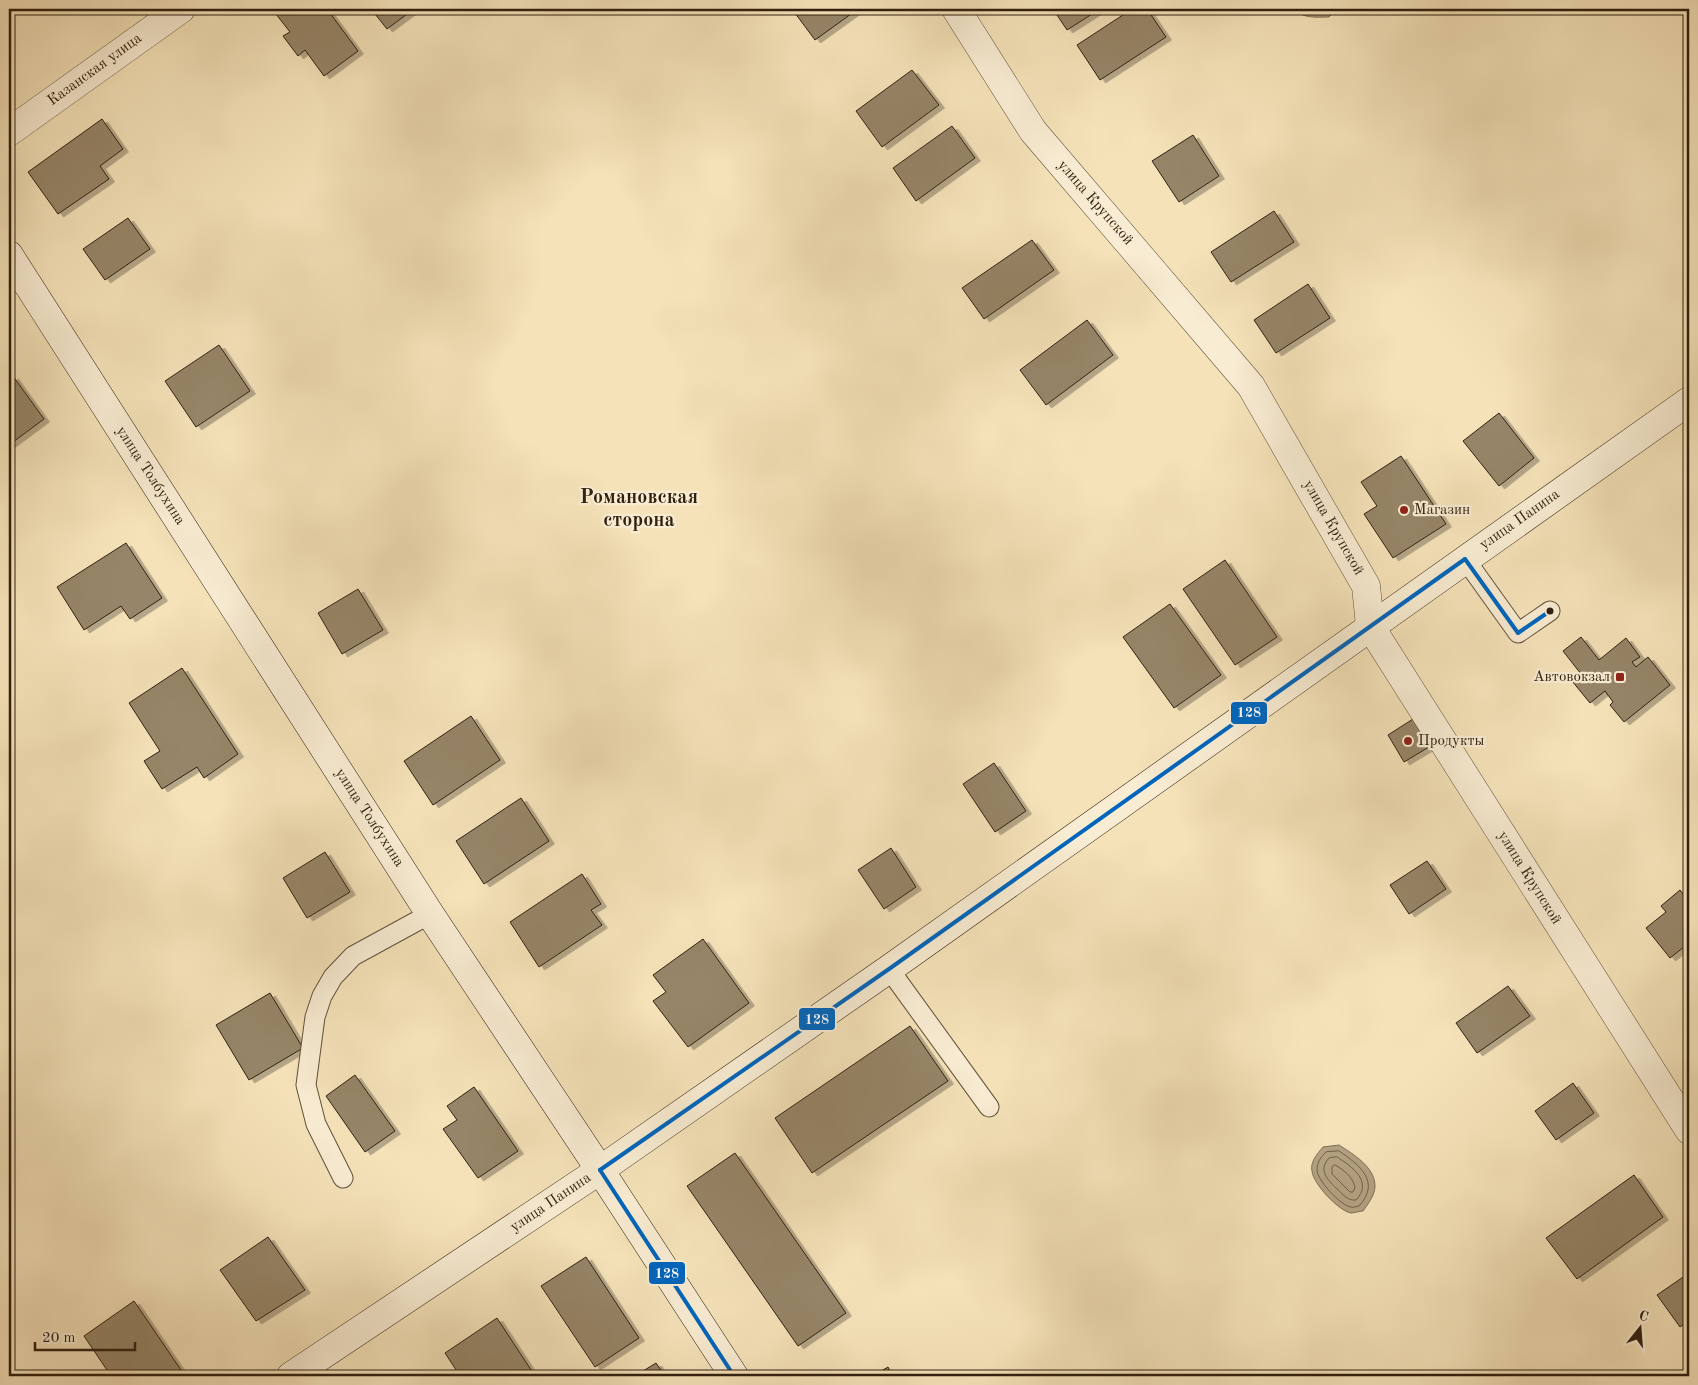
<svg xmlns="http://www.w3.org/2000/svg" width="1698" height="1385" viewBox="0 0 1698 1385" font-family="'Old Standard TT',serif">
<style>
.water{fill:#b2a080;stroke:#7e6d53}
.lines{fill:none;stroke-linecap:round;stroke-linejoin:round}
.shore{stroke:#716048;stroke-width:1}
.building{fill:#968568;stroke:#302010;filter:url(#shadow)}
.lane-casing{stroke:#61503a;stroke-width:21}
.street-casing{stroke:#61503a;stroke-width:29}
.secondary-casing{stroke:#302010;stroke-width:29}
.lane{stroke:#f8ecd2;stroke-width:19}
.street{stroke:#f8ecd2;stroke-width:28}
.secondary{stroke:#f8ecd2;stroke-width:28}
.bus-1-casing{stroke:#f8ecd2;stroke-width:8}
.bus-1{stroke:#0065bd;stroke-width:4}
.poi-dot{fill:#8f2418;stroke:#f8ecd2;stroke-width:2}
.bus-dot{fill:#302010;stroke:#f8ecd2;stroke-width:2}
.labels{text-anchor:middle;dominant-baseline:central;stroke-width:4.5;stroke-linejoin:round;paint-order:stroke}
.street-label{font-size:15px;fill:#302010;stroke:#f8ecd2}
.poi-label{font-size:15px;fill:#302010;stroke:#f8ecd2;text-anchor:start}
.district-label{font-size:20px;font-weight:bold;fill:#302010;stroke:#f8ecd2}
.line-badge{stroke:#f8ecd2;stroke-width:2}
.badge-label{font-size:14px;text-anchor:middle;font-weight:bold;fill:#fff}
</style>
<defs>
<filter id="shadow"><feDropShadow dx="5.5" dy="3" stdDeviation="0" flood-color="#0004"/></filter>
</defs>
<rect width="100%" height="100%" fill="#f5e2b9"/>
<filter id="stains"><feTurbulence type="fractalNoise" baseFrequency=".004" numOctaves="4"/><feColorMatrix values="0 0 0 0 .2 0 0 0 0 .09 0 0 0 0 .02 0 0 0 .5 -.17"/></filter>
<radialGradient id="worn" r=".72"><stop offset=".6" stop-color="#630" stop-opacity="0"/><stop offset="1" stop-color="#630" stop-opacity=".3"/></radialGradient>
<g class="water">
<path d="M1294,9H1337L1329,17C1317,17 1303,19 1294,9Z"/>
<path d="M1339,1145C1353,1154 1375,1167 1375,1186C1375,1195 1368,1204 1363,1211C1360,1211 1354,1213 1351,1213C1339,1211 1313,1184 1312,1171C1310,1162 1317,1154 1323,1147Z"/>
</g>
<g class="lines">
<g class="shore">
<path d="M1339,1151C1360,1165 1381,1182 1359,1206C1358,1206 1352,1208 1351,1207C1341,1206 1317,1180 1317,1170C1317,1162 1321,1157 1326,1152Z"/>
<path d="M1337,1157C1353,1167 1373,1182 1356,1200C1347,1201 1343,1194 1336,1188C1327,1179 1318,1170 1329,1158Z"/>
<path d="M1335,1165C1344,1170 1352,1176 1355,1187L1353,1192H1350L1332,1174V1167Z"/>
</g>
</g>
<g class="building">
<path d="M272,9H327L358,51L324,76L305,50L298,56L283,36L290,32Z"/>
<path d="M371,9H414L387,29Z"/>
<path d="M792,9H858L815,40Z"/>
<path d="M1053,9H1100L1067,30Z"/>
<path d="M1132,9H1147L1166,37L1100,80L1077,45Z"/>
<path d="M912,70L939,105L882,147L856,111Z"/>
<path d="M102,119L123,149L100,166L109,179L58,214L28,172Z"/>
<path d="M952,126L975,158L916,201L893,168Z"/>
<path d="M1193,135L1219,176L1179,202L1152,161Z"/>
<path d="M1274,211L1294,242L1231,282L1211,252Z"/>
<path d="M128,218L150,249L105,280L83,249Z"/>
<path d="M1032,240L1054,270L984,319L962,288Z"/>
<path d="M1308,284L1330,318L1276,353L1254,320Z"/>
<path d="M1087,320L1113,355L1046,405L1020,370Z"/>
<path d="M219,345L250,391L196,427L165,381Z"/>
<path d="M13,376L44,419L9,445V379Z"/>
<path d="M1499,413L1534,458L1499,486L1463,441Z"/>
<path d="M1401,456L1446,524L1393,558L1364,514L1377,506L1361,482Z"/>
<path d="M126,543L162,598L130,619L121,606L84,630L57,587Z"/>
<path d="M1225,560L1277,637L1235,665L1183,589Z"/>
<path d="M358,589L383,630L342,654L318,613Z"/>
<path d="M1170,604L1221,675L1174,708L1123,637Z"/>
<path d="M1581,637L1599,660L1626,638L1640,657L1632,662L1636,667L1648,657L1670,685L1624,722L1610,705L1613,702L1605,691L1590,703L1572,681L1581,674L1563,651Z"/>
<path d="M182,668L238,754L204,778L197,767L162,789L144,761L160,751L129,703Z"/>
<path d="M471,716L500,760L433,805L404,761Z"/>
<path d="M1413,719L1429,747L1404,762L1388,735Z"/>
<path d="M994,763L1026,811L995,832L963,784Z"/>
<path d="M521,798L549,841L484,884L456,841Z"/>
<path d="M891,848L916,887L884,909L858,870Z"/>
<path d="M325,852L350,892L307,918L283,878Z"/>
<path d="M1427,861L1446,889L1409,914L1390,885Z"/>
<path d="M582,874L601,904L591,910L602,925L539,967L510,922Z"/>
<path d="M1680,890L1686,898L1689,895V943L1670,958L1646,928L1666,912L1661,906Z"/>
<path d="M703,939L749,1003L688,1047L653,1001L666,992L653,975Z"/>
<path d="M1508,986L1530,1016L1477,1053L1456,1023Z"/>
<path d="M270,993L303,1048L249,1080L216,1025Z"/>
<path d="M910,1026L948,1081L812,1173L775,1118Z"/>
<path d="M355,1075L395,1131L365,1152L326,1096Z"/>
<path d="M1573,1083L1594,1113L1556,1140L1535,1111Z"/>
<path d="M474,1087L518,1151L478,1178L443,1129L457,1120L447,1106Z"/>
<path d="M735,1153L846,1313L798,1346L687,1186Z"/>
<path d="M1634,1175L1663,1217L1577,1279L1546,1238Z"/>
<path d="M268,1237L305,1290L256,1321L220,1270Z"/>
<path d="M586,1257L639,1338L595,1367L541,1286Z"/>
<path d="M1689,1273V1320L1680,1327L1657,1295Z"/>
<path d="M134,1301L181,1370L172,1376H111L84,1336Z"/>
<path d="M497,1318L535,1376H460L445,1353Z"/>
<path d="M656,1363L665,1376H635Z"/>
<path d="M888,1367L893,1376H873Z"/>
</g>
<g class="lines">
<defs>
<g id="lane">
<path d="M1465,559L1518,633L1550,611"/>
<path d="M889,969L989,1107"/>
<path d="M343,1178L316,1124L306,1085L315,1017L322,996L333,977L353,956L430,914"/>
</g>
<g id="street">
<path d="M956,9L1033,131L1251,386L1366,586L1370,626L1689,1130"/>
<path d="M9,132L181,9"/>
</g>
<g id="secondary">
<path d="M9,255L430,914L600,1170L734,1376"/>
<path d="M291,1376L600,1170L889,969L1689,401"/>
</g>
</defs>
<use href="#lane" class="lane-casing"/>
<use href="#street" class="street-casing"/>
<use href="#secondary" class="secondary-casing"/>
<use href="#lane" class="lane"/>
<use href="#street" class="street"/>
<use href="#secondary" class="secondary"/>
<defs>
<g id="bus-1">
<path d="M1465,559L1518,633L1550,611"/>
<path d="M600,1170L889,969L1465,559"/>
<path d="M600,1170L734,1376"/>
</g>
</defs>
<use href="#bus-1" class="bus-1-casing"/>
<use href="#bus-1" class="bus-1"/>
</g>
<g class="poi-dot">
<circle cx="1404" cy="510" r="5"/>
<rect x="1615" y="672" width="10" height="10" rx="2.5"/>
<circle cx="1408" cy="741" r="5"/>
</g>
<circle class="bus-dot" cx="1550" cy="611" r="4.5"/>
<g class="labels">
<g class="street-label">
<text transform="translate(95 70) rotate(-36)">Казанская улица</text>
<text transform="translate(1095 203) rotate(49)">улица Крупской</text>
<text transform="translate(150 476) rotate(57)">улица Толбухина</text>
<text transform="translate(1520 520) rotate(-35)">улица Панина</text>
<text transform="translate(1333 528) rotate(60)">улица Крупской</text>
<text transform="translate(369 818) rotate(57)">улица Толбухина</text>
<text transform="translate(1529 878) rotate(58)">улица Крупской</text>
<text transform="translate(551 1203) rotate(-34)">улица Панина</text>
</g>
<g class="poi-label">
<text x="1414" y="510">Магазин</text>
<text x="1610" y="677" text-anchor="end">Автовокзал</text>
<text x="1418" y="741">Продукты</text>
</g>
<g class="district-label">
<text x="639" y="498">Романовская<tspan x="639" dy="23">сторона</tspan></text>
</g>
</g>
<g class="line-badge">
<rect x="1230" y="701" width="38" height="24" rx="5" fill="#0065bd"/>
<rect x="798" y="1007" width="38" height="24" rx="5" fill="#0065bd"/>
<rect x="648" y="1261" width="38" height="24" rx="5" fill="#0065bd"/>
</g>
<g class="badge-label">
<text x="1249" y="717">128</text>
<text x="817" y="1024">128</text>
<text x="667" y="1278">128</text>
</g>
<rect width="1698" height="1385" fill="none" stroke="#f5e2b9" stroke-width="30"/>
<rect x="10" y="10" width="1678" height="1365" fill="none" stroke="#302010" stroke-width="2.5"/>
<rect x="15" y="15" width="1668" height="1355" fill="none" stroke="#302010"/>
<g transform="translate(1640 1328) rotate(17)" stroke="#f8ecd2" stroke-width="4" paint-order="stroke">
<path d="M0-4L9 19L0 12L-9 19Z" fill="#302010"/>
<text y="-8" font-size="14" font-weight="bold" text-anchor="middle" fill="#302010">С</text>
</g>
<path d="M35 1342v8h100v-8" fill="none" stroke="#302010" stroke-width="2.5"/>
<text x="42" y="1342" font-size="15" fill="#302010" stroke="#f8ecd2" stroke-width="4" paint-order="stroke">20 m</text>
<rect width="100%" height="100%" filter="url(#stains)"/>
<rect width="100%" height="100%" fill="url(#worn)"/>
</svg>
